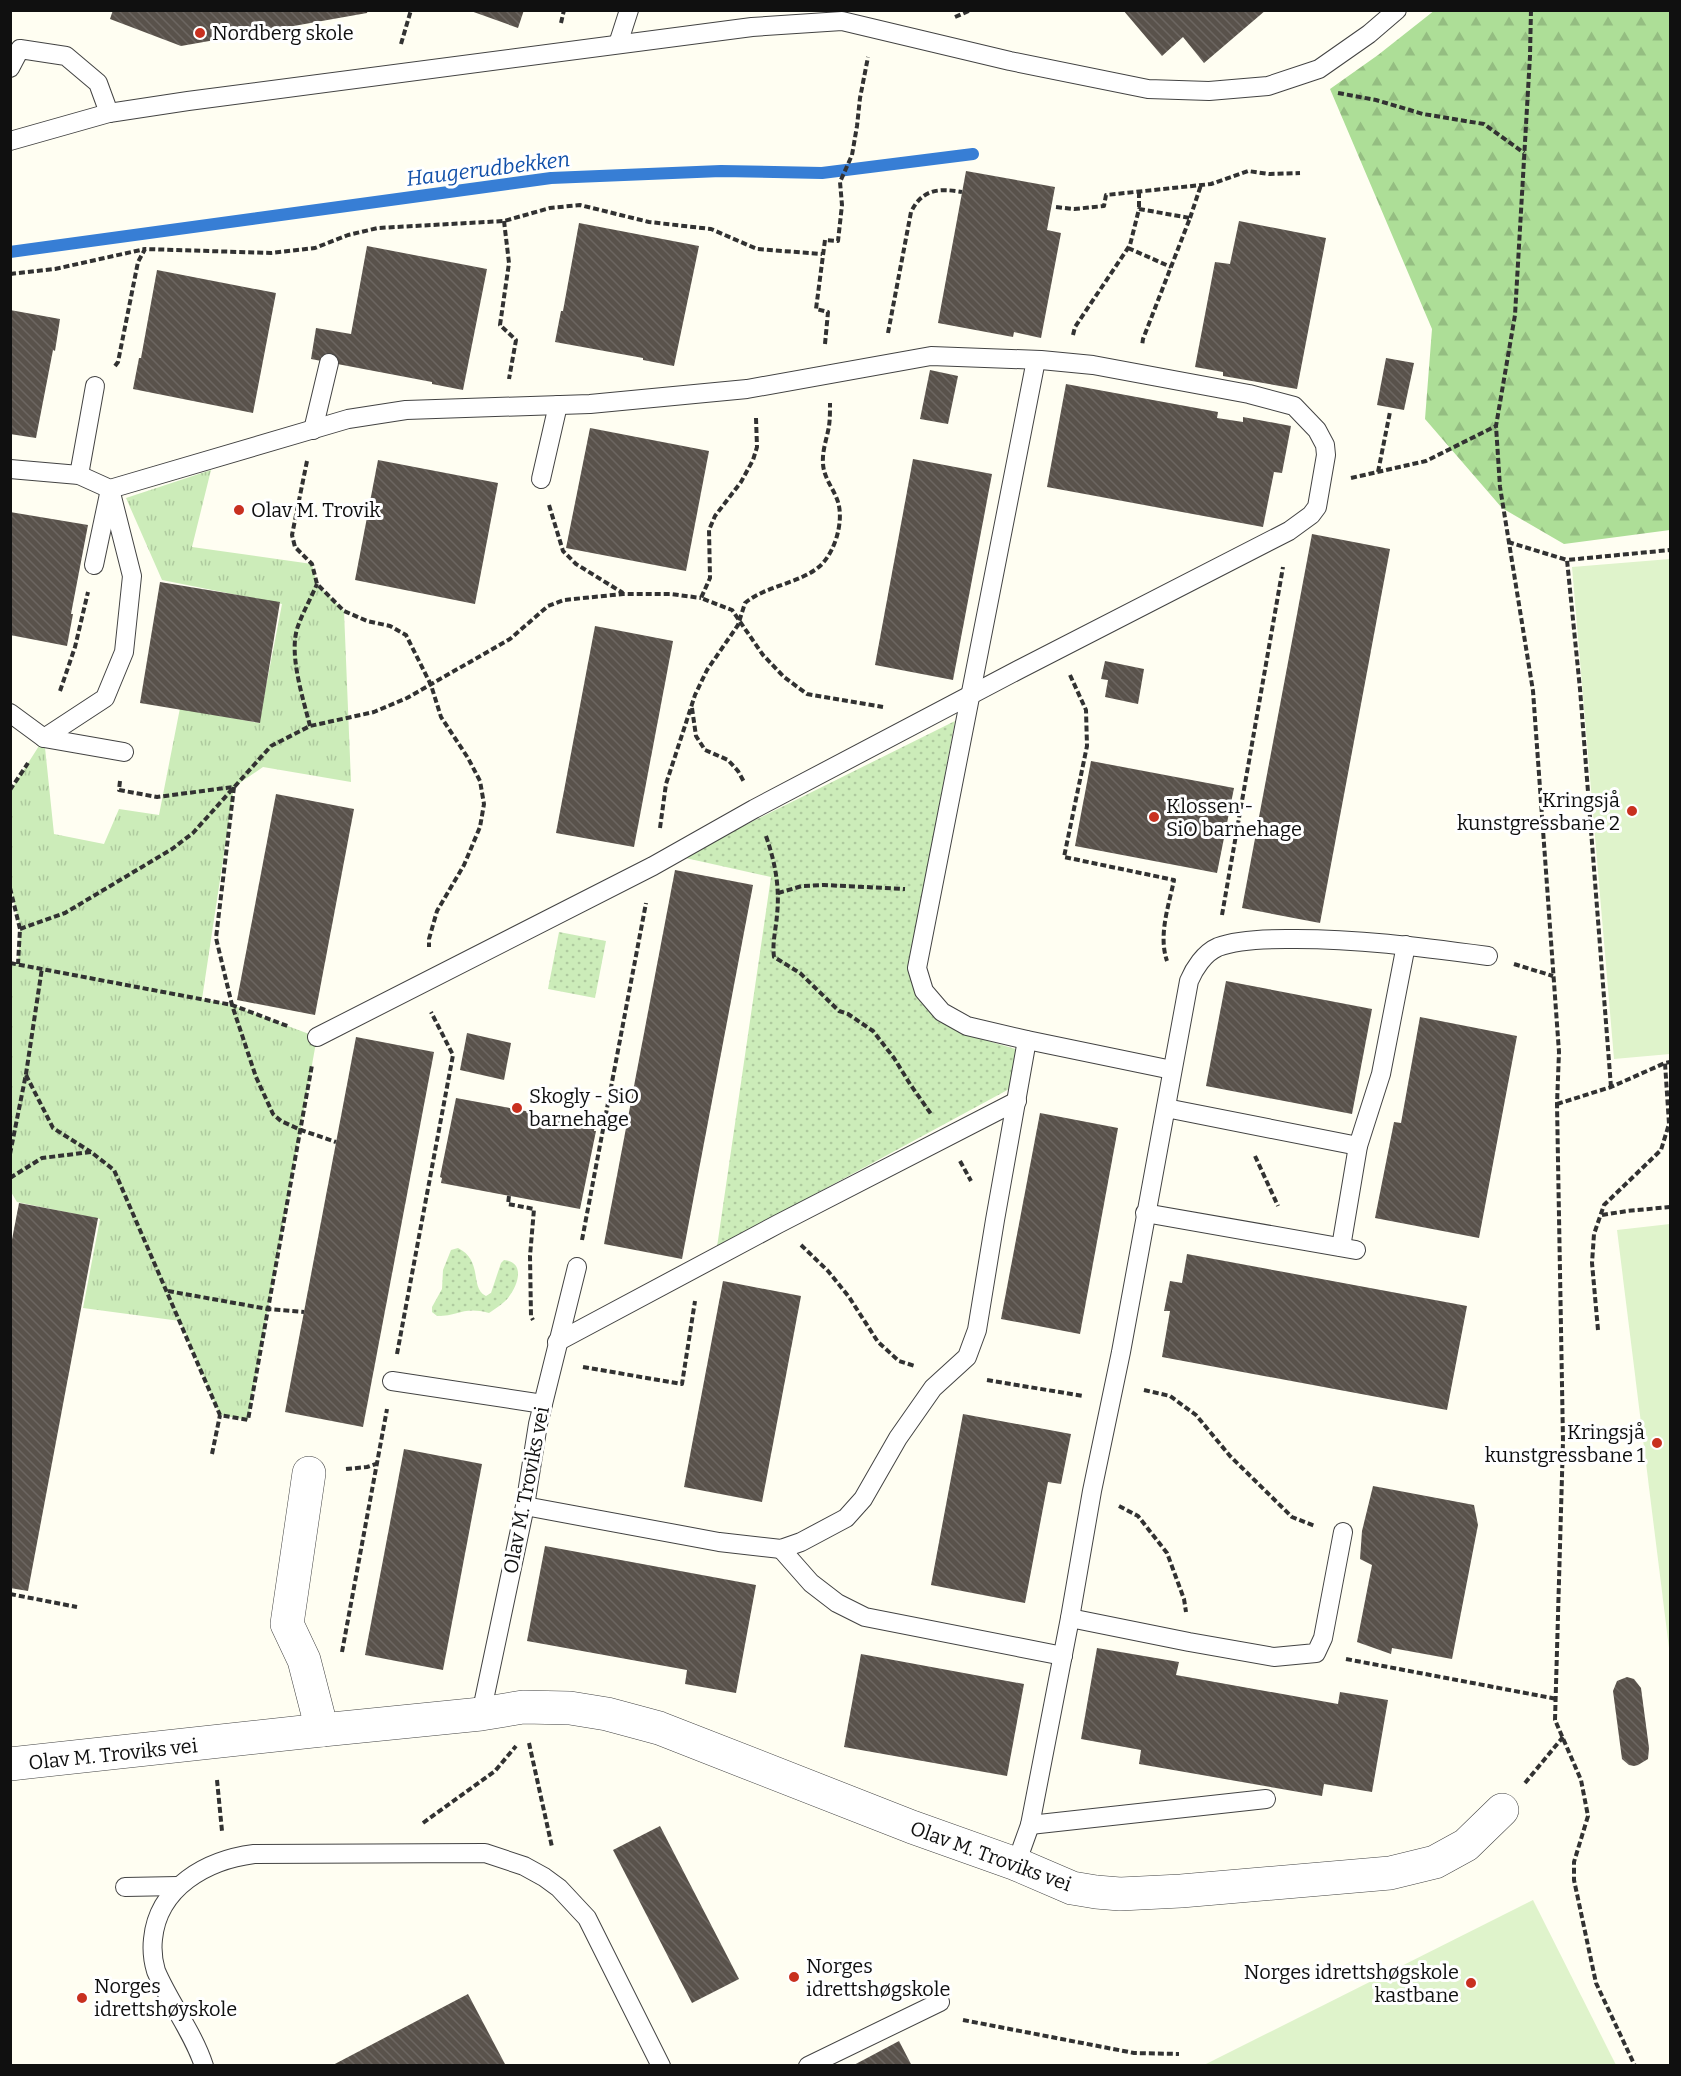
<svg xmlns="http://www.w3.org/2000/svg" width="1681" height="2076" viewBox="0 0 1681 2076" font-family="Bitter,serif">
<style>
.grass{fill:url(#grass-tufts)}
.forest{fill:url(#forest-firs)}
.park{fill:url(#park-dots)}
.pitch{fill:#dff3cb}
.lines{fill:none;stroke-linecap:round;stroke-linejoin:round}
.stream{stroke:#377ed5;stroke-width:12}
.building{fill:url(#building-back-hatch)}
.lane-casing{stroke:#434343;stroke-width:20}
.street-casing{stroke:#434343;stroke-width:34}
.path{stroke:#323232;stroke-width:4;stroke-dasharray:6 3;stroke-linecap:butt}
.lane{stroke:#fff;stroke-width:18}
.street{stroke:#fff;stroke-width:33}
.poi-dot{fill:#c8301f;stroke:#fff;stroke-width:2}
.labels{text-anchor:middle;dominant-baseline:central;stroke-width:6;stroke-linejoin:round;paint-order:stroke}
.poi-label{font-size:20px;fill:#101010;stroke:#fff;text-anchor:start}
.street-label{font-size:20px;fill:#101010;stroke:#fff}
.water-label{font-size:21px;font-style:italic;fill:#1150a9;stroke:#fff}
</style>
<defs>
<pattern id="grass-tufts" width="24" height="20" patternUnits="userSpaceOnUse" patternTransform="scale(1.5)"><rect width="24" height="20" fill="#ccecb9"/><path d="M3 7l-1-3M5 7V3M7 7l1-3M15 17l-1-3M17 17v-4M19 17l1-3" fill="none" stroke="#aec99e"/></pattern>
<pattern id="forest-firs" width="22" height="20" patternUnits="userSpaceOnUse" patternTransform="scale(1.5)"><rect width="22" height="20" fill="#adde97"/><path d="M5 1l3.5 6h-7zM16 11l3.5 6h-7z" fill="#94bd81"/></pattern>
<pattern id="park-dots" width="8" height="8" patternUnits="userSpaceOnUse" patternTransform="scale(1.5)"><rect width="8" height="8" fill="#ccecb9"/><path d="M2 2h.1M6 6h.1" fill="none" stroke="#aec99e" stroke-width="1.8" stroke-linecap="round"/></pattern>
<pattern id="building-back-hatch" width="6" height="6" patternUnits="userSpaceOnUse" patternTransform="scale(1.5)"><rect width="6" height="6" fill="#59524b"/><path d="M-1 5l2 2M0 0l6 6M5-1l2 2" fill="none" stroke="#6c6661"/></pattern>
</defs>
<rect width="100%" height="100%" fill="#fffef2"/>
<path class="grass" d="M211,470L192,547L312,564L317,584L344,611L351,782L263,767L234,787L202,999L232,1005L317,1037L248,1420L220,1415L180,1321L83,1308L100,1219L17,1202L11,1192L10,963L18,964L20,929L11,888V790L44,738L54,834L104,844L119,809L159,815L180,708L259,723L282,604L162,580L126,498Z"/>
<path class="forest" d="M1435,10L1670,11V530L1564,544L1502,508L1425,419L1432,329L1330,89L1378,55Z"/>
<g class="park">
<path d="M955,721L909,965L916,997L938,1021L971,1036L1019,1050L1013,1087L717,1247L771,877L681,857Z"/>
<path d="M559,932L606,941L595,998L548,989Z"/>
<path d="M458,1248C484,1261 469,1288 486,1296L491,1293L501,1263L504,1260C526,1262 518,1286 508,1298C503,1304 495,1309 489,1313C463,1306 460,1316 437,1316L432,1312V1307L442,1289L443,1270L451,1250Z"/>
</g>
<g class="pitch">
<path d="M1670,559V1054L1614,1059L1572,567Z"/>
<path d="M1670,1224V1656L1617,1230Z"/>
<path d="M1533,1900L1616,2065H1204Z"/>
</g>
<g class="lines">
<path class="stream" d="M10,252L551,178L721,171L822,173L973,154"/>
</g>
<g class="building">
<path d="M113,10H368L367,13L181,46L110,19Z"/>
<path d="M468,10H524L518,28Z"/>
<path d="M1123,10H1266L1204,63L1183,37L1162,56Z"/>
<path d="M966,171L1055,187L1047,230L1061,233L1041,338L1014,332L1013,337L938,323Z"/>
<path d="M1239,221L1326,238L1297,389L1223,376V372L1195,367L1215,262L1230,264Z"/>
<path d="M579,223L699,246L674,366L643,360V358L555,342L561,311H563Z"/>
<path d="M367,246L487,269L463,390L432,384V382L311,359L316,328L351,334Z"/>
<path d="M157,270L276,293L253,413L133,389L139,358H141Z"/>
<path d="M10,310L60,319L55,351L53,350L36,438L10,434Z"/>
<path d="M1386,358L1414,363L1404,410L1377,405Z"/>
<path d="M930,370L958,376L948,424L920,419Z"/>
<path d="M1066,384L1218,412L1217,418L1243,422V417L1291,426L1282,473L1274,472L1263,527L1047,487Z"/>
<path d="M590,428L709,451L686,571L566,548Z"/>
<path d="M913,459L992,474L953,680L875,665Z"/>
<path d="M378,460L498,483L475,604L355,580Z"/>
<path d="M10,512L88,525L71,614H73L67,646L10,635Z"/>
<path d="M1312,534L1390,549L1320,923L1242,908Z"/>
<path d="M160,582L280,602L260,723L140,703Z"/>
<path d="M595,626L673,641L634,847L556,833Z"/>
<path d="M1105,661L1144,669L1138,704L1105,697L1108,680L1101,679Z"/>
<path d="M1091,761L1234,788L1217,873L1075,846Z"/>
<path d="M276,794L354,809L315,1015L237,1000Z"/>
<path d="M675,870L753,885L682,1259L604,1244Z"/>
<path d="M1226,981L1372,1009L1352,1114L1206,1086Z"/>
<path d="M1420,1017L1517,1036L1479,1238L1375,1218L1394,1122L1401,1123Z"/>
<path d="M467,1033L511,1043L504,1080L460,1070Z"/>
<path d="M356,1037L434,1052L363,1427L285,1412Z"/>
<path d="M456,1098L595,1124L594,1131H596L580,1209L441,1183L442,1178L440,1177Z"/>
<path d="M1040,1113L1118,1128L1080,1334L1001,1319Z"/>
<path d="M19,1203L98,1218L28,1591L10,1588V1250Z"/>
<path d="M1187,1254L1467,1306L1447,1410L1162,1357L1170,1311H1164L1170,1281L1182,1283Z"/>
<path d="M723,1281L801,1296L762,1502L684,1487Z"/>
<path d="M963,1414L1071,1434L1061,1484L1048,1482L1025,1603L931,1585Z"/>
<path d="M404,1449L482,1464L443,1670L365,1655Z"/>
<path d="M1373,1486L1474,1505L1478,1525L1452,1659L1392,1648L1391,1654L1357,1642L1372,1565L1360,1559L1362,1531Z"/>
<path d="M545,1546L756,1585L736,1693L685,1684L687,1670L527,1641Z"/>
<path d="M1097,1648L1179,1662L1176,1675L1338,1704L1340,1692L1388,1700L1372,1792L1324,1784L1322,1796L1139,1764L1141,1750L1081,1739Z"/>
<path d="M861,1654L1024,1684L1007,1776L844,1747Z"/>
<path d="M1627,1677L1634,1679L1641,1688L1649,1748L1648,1759L1638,1765L1634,1766L1629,1765L1622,1759L1613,1691L1617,1681Z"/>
<path d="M660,1826L739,1979L692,2003L613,1850Z"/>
<path d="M468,1994L506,2066H331Z"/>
<path d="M899,2041L912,2066H852Z"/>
</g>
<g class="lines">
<defs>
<g id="lane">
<path d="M618,44L629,10"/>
<path d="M10,68L20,49L66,56L98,83L109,113"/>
<path d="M10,141L109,113L188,101L752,27L842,21L1010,61L1148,89L1209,91L1268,86L1319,69L1369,34L1397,10"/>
<path d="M1036,360L917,968L924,991L942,1012L967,1026L1027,1040L1172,1070"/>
<path d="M313,430L329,363"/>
<path d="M10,469L79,475L110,489L348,419L406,410L590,404L747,389L931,356L1041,360L1093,365L1249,394L1294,406L1317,430L1325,445L1326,455L1317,507L1311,515L1289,531L1020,669L754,809L653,866L317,1037"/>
<path d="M79,475L95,386"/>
<path d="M541,479L558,405"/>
<path d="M94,565L109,494"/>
<path d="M10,713L44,738L124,752"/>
<path d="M44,738L105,698L124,652L132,576L110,489"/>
<path d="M1166,1108L1358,1146"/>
<path d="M1145,1213L1356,1250"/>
<path d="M1341,1247L1358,1146L1381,1074L1406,945"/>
<path d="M557,1342L778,1224L1017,1101"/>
<path d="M392,1381L543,1404"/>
<path d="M525,1506L719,1542L781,1549L801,1542L846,1518L863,1499L898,1438L933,1388L967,1357L977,1330L995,1220L1027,1040"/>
<path d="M781,1549L811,1583L837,1603L865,1617L1063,1656"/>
<path d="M1070,1618L1189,1642L1274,1657L1316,1653L1323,1638L1343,1532"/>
<path d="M481,1714L525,1506L538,1424L577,1267"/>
<path d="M1030,1825L1266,1799"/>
<path d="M1016,1864L1030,1825L1070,1618L1092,1491L1121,1352L1189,981C1194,969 1204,953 1218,947C1236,940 1267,939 1286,939C1354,938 1421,947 1488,956"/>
<path d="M125,1887L178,1886"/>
<path d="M204,2066C193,2032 170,2004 156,1971C153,1961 152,1948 153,1939C158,1887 207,1860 254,1854L485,1853L524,1866L544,1877L559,1888L587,1918L661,2066"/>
<path d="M808,2066L940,2002"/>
</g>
<g id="street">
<path d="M309,1473L287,1624L304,1660L322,1730"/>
<path d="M10,1764L322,1730L481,1714L523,1707L570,1708L607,1714L659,1728L912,1827L1016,1864L1072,1888L1096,1892L1120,1894L1181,1891L1390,1873L1435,1862L1466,1845L1502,1810"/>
</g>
</defs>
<use href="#lane" class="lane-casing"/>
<use href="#street" class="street-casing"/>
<g class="path">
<path d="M1531,10L1530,56L1515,315L1496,426L1500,487L1533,691L1559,1052L1557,1104L1563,1441L1555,1720L1581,1780L1588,1816L1574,1862V1880L1596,1983L1635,2066"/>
<path d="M955,17L971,10"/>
<path d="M561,23L564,10"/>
<path d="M401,44L411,10"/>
<path d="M1338,93L1376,100L1423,114L1484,124L1524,153"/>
<path d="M1139,192V209"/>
<path d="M1056,207L1074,209L1104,206L1106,195L1211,184L1248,171L1269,174L1300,173"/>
<path d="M1190,218L1201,185"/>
<path d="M504,221L509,263L500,325L516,340L509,379"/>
<path d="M1128,248L1171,267"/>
<path d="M10,274L55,269L145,249"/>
<path d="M888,333L911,212C922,189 939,188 962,192"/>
<path d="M1073,335L1075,327L1130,245L1139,209L1190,218L1143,339L1142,346"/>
<path d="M825,344L828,312L816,309L825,240L838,241L842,205L840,182L852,155L857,126L860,98L868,57"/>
<path d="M115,366L118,362L138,262L145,249L271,253L315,248L348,235L378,228L504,221L550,208L580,205L649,222L711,229L757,249L822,254"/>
<path d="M756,418L757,447L753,460L741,482L715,516L709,530L710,578L701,598L732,610L763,655L784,677L807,694L883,707"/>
<path d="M307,461L292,535L295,547L312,564L317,584L344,611L367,621L390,626L406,635L431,685L441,717L468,758L480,781L484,804L480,827L464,865L437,911L429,939V947"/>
<path d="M1378,472L1390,412"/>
<path d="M1351,478L1426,461L1496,426"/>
<path d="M549,505L563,551L576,564L623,593"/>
<path d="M1508,542L1567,560"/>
<path d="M1070,675L1086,710L1087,746L1064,857L1174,880C1169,905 1158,935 1167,961"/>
<path d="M60,691L75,647L88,592"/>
<path d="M692,708L696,736L705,750L728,760L738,771L744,782"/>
<path d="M310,726C303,698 288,653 298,626C303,612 311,598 317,584"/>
<path d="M120,781L119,790L157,797L233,787"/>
<path d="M234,787L216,938L232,1005L256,1077L273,1114L281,1121L301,1130L336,1142"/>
<path d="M10,790L28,763"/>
<path d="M660,828L666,784L695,695L707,670L738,625L745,603C767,585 799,584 820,566C835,552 844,522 838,502C834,489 823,477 823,463C822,451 827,438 829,426C830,419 830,411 830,403"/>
<path d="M766,836C775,862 780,887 777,915C776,929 772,943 774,957L800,973L839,1011L848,1014L873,1031L894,1058L910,1084L931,1114"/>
<path d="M10,888L20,929L18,964"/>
<path d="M778,893L802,886L824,885L905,889"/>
<path d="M1222,915L1283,567"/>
<path d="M20,929L65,913L172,849L193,833L271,746L310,726L374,712L407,698L510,639L548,606L564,600L623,594H671L701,598"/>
<path d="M10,963L232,1005L290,1027"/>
<path d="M1514,964L1553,976"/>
<path d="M26,1075L53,1128L91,1152"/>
<path d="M1611,1087L1580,689L1567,560L1670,550"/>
<path d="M1557,1104L1611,1087L1665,1063L1670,1062"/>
<path d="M10,1154L26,1074L42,968"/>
<path d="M1255,1156L1278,1206"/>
<path d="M960,1161L971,1181"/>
<path d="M10,1178L42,1158L91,1152L114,1170L220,1415L248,1420L312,1065"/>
<path d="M509,1196L508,1204L534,1209L530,1256L531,1316L533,1320"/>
<path d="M1602,1215L1627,1211L1670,1207"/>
<path d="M582,1240L646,903"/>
<path d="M801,1245L828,1271L849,1297L878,1342L899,1361L915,1366"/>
<path d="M168,1291L268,1309L304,1312"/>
<path d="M1598,1330L1592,1263L1594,1234L1604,1205L1661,1150L1669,1124L1665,1063"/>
<path d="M397,1354L453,1055L431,1012"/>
<path d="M583,1367L682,1384L695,1301"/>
<path d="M987,1380L1083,1396"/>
<path d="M1144,1390L1170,1396L1196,1415L1230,1456L1292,1517L1315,1526"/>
<path d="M212,1454L220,1415"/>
<path d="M346,1469L367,1467L376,1464"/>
<path d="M1119,1506L1138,1516L1167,1553L1184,1599L1186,1612"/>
<path d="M10,1594L77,1607"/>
<path d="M342,1652L387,1409"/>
<path d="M1346,1659L1557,1699"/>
<path d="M529,1743L552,1847"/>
<path d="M217,1780L222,1831"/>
<path d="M1525,1783L1563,1737"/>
<path d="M423,1823L495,1771L516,1746"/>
<path d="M963,2020L1134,2053L1179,2054"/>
</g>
<use href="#lane" class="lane"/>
<use href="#street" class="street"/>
</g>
<g class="poi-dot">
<circle cx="200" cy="33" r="6"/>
<circle cx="239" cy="510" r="6"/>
<circle cx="1632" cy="811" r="6"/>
<circle cx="1154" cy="817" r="6"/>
<circle cx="517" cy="1108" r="6"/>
<circle cx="1657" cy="1443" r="6"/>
<circle cx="794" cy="1977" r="6"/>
<circle cx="1471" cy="1983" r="6"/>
<circle cx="82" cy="1998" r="6"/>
</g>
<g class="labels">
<g class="poi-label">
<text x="212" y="33">Nordberg skole</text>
<text x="251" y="510">Olav M. Trovik</text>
<text x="1620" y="800" text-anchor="end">Kringsjå<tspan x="1620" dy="23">kunstgressbane 2</tspan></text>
<text x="1166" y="806">Klossen -<tspan x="1166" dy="23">SiO barnehage</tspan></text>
<text x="529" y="1096">Skogly - SiO<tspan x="529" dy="23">barnehage</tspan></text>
<text x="1645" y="1432" text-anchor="end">Kringsjå<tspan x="1645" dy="23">kunstgressbane 1</tspan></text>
<text x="806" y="1966">Norges<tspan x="806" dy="23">idrettshøgskole</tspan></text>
<text x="1459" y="1972" text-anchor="end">Norges idrettshøgskole<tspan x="1459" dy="23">kastbane</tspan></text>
<text x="94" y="1986">Norges<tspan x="94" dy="23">idrettshøyskole</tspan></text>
</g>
<g class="street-label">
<text transform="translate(526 1490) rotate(-79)">Olav M. Troviks vei</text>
<text transform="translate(113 1754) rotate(-6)">Olav M. Troviks vei</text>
<text transform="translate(991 1856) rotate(20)">Olav M. Troviks vei</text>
</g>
<g class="water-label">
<text transform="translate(488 169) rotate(-7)">Haugerudbekken</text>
</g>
</g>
<rect width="1681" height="2076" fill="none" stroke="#101010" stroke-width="24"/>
</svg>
